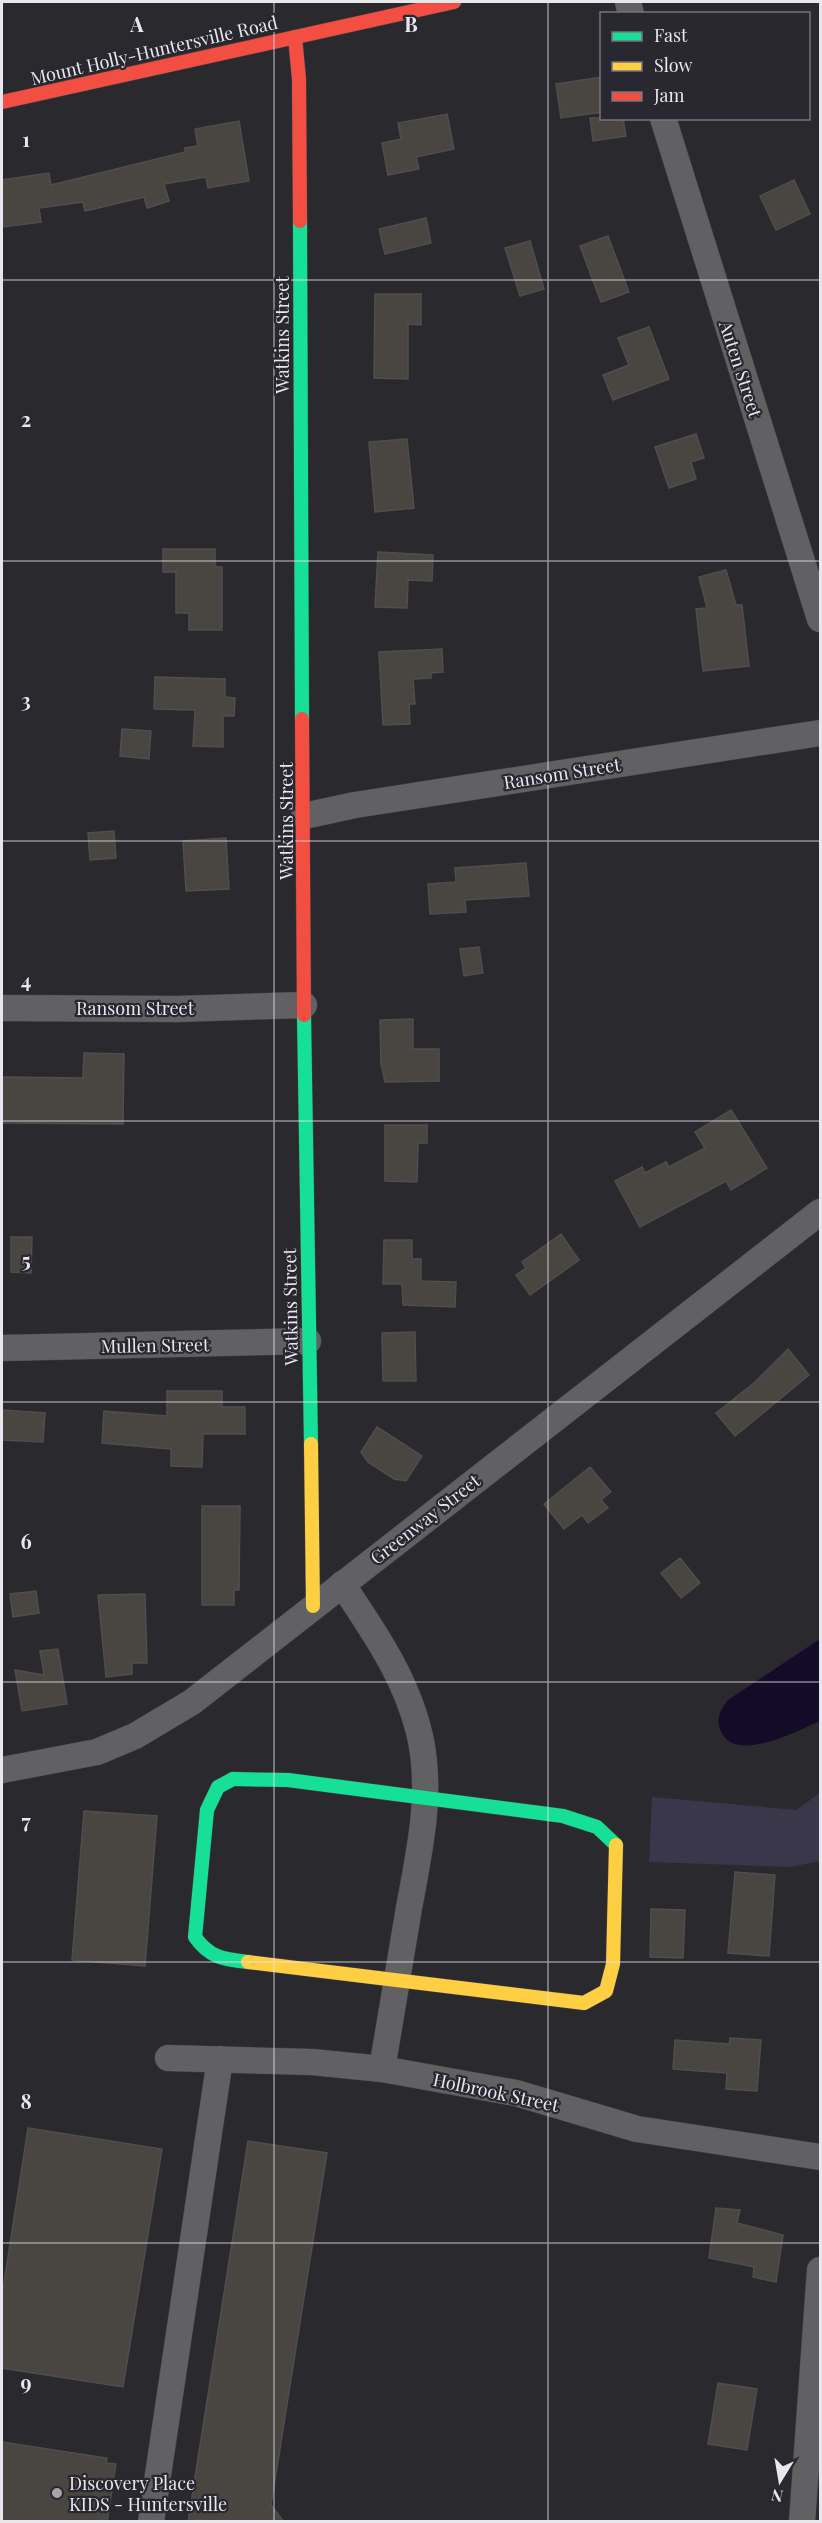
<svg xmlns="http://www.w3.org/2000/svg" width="822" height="2523" viewBox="0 0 822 2523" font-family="'Playfair Display',serif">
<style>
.green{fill:#3a374b}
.water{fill:#140b28}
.building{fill:#494540;stroke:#4f4e4f;stroke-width:1.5}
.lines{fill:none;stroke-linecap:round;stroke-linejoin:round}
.street-casing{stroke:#454447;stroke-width:27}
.fast-casing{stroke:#454447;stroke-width:15}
.slow-casing{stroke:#454447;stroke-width:15}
.jam-casing{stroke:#454447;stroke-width:15}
.street{stroke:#616063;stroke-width:26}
.fast{stroke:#16e098;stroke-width:14}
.slow{stroke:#ffcf43;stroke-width:14}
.jam{stroke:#f24e42;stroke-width:14}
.grid{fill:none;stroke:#e8e7ed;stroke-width:1.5;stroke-opacity:0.55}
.poi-dot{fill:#a6a4aa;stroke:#29272f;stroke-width:2}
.labels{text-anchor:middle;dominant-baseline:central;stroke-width:4.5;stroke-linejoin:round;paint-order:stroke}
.street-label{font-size:18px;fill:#e8e7ed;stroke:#29272f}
.poi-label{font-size:18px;fill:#e8e7ed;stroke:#29272f;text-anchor:start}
.grid-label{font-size:20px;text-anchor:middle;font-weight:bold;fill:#e8e7ed;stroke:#29272f;stroke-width:4.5;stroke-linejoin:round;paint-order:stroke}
</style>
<rect width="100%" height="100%" fill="#2a292d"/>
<path class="green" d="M820,1793V1861L790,1867L649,1862L652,1797L796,1810Z"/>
<path class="water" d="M820,1639V1721C799,1730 732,1766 720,1729C716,1718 721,1709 728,1700Z"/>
<g class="building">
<path d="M602,77V112L561,118L556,84Z"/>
<path d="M447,114L454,149L416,157L419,169L388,175L382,143L401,139L398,123Z"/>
<path d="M590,118H623L626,136L593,141Z"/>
<path d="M239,121L249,181L208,188L206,177L164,184L169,201L147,208L144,197L85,211L83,202L39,208L41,222L2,227V180L49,173L51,185L185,152V148L198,146L195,129Z"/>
<path d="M794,180L810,214L776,230L760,196Z"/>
<path d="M426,218L431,243L385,254L379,229Z"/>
<path d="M608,236L629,292L601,302L580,246Z"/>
<path d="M530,241L544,289L520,296L505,248Z"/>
<path d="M375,294H421V325L408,324V379L374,378Z"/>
<path d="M649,327L669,379L613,400L603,375L629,365L618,338Z"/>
<path d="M696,434L704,458L691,462L696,479L669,488L655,447Z"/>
<path d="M407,439L414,508L375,512L369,442Z"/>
<path d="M163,549H215V567H222V630H189V613H176V572H163Z"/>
<path d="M378,552L433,555L432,581L408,580L407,608L375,607Z"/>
<path d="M726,570L736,605H742L749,666L703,671L696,609L707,608L699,577Z"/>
<path d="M442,649L443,672L431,673V678L413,679L415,704H409L410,724L383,725L379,652Z"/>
<path d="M155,677L225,679V697L235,698L234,716H223V747L193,746L195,710L154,709Z"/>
<path d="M122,729L151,731L149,759L120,756Z"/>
<path d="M114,831L116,858L90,860L88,833Z"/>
<path d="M226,838L229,889L186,891L183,841Z"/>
<path d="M526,863L529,896L465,900L466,912L430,914L428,884L456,882L455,868Z"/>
<path d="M479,947L483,973L464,976L460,949Z"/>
<path d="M413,1019V1049H439V1081L385,1082L381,1064L380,1020Z"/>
<path d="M84,1053L124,1054L123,1124L2,1123V1077L83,1078Z"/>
<path d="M731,1110L767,1168L731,1190L726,1181L640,1227L615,1181L642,1167L645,1173L666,1162L669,1167L705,1148L695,1132Z"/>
<path d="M385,1125H427V1143H418L417,1182L385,1181Z"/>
<path d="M561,1234L579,1260L530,1295L516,1275L526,1268L522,1262Z"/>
<path d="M11,1237H32L31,1273L11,1272Z"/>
<path d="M384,1240H412V1259H421V1281L456,1282L455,1307L403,1305L402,1284H383Z"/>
<path d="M415,1332L416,1381H383L382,1333Z"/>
<path d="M788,1349L809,1375L735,1436L716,1413L754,1383Z"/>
<path d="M167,1391H222V1407H245V1434H203L202,1467L171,1466V1449L102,1443L104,1411L167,1416Z"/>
<path d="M2,1410L45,1413L43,1442L2,1440Z"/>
<path d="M377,1427L422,1456L406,1481L394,1479L368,1462L361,1452Z"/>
<path d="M590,1467L611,1492L601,1500L608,1508L588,1523L582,1515L564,1529L544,1504Z"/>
<path d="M202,1506H240L239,1590H234V1605H202Z"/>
<path d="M680,1558L700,1583L681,1598L661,1573Z"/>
<path d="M36,1591L39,1613L13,1617L10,1594Z"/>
<path d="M145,1594L147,1663H132V1674L106,1677L98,1595Z"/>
<path d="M58,1649L67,1704L22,1711L15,1670L44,1675L40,1651Z"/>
<path d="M84,1811L157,1816L145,1966L72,1960Z"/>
<path d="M735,1872L775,1875L769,1956L728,1953Z"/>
<path d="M651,1909L685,1910L683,1958L650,1957Z"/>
<path d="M730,2038L761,2040L757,2091L726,2089L727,2073L673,2069L675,2040L729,2044Z"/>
<path d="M28,2128L162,2149L123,2387L2,2368V2296Z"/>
<path d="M248,2141L327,2153L271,2505L284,2522H188Z"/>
<path d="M716,2208L740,2210L737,2223L783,2235L776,2282L753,2277L754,2267L709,2258Z"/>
<path d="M718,2383L757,2389L747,2450L708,2444Z"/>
<path d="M2,2442L107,2458L106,2463L116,2464L107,2522H2Z"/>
</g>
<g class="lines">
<defs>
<g id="street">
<path d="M628,2L631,14"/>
<path d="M663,118L820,619"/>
<path d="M304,816L355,805L820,733"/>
<path d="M2,1008L177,1009L304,1005"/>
<path d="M2,1348L308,1341"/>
<path d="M342,1584C375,1633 409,1682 421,1741C432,1797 419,1853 409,1908C400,1962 391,2015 382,2069"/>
<path d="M2,1770L97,1752L135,1736L192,1702L820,1212"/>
<path d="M168,2058L312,2062L382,2069L516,2093L637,2129L820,2157"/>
<path d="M151,2522L220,2059"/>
<path d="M802,2522L820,2270"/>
</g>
<g id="fast">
<path d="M300,221L302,719"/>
<path d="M304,1015L311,1444"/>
<path d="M233,1779L288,1780L563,1816L597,1827L616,1845"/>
<path d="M233,1779L218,1787L207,1810L195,1937C210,1958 223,1959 248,1962"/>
</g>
<g id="slow">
<path d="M311,1444L313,1606"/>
<path d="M248,1962L584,2003L606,1991L613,1964L616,1845"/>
</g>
<g id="jam">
<path d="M295,37L299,79L300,221"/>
<path d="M2,102L454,2"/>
<path d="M302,719L304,1015"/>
</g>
</defs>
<use href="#street" class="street-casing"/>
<use href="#fast" class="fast-casing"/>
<use href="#slow" class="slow-casing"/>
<use href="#jam" class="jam-casing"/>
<use href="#street" class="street"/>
<use href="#fast" class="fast"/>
<use href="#slow" class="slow"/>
<use href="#jam" class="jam"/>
</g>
<path class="grid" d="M274,2V2522M548,2V2522M2,280H820M2,561H820M2,841H820M2,1121H820M2,1402H820M2,1682H820M2,1962H820M2,2243H820"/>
<circle class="poi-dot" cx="57" cy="2493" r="6"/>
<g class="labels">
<g class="street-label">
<text transform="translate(154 50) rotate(-13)">Mount Holly-Huntersville Road</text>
<text transform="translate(282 335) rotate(-90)">Watkins Street</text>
<text transform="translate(741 369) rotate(72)">Auten Street</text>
<text transform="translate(562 773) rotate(-9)">Ransom Street</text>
<text transform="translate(286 821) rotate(-90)">Watkins Street</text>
<text x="135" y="1008">Ransom Street</text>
<text transform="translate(290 1307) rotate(-91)">Watkins Street</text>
<text transform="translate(155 1345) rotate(-1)">Mullen Street</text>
<text transform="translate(425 1519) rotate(-38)">Greenway Street</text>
<text transform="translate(496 2092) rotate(12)">Holbrook Street</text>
</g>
<g class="poi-label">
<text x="69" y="2483">Discovery Place<tspan x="69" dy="21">KIDS - Huntersville</tspan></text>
</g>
</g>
<g class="grid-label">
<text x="137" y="32">A</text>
<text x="411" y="32">B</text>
<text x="26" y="147">1</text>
<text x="26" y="427">2</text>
<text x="26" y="708">3</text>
<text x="26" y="988">4</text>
<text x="26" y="1268">5</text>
<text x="26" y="1549">6</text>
<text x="26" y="1829">7</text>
<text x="26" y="2109">8</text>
<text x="26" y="2390">9</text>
</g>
<rect width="822" height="2523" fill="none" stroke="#e8e7ed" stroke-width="6"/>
<rect x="600" y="12" width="210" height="108" fill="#29272f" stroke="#75747b" stroke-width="1.5"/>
<rect x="612" y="32" width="30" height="9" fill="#16e098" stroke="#75747b" stroke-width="1.5"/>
<text x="654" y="42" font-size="18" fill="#e8e7ed">Fast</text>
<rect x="612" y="62" width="30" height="9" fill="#ffcf43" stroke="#75747b" stroke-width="1.5"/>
<text x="654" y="72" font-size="18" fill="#e8e7ed">Slow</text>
<rect x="612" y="92" width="30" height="9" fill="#f24e42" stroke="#75747b" stroke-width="1.5"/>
<text x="654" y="102" font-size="18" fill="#e8e7ed">Jam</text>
<g transform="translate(780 2481) rotate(191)" stroke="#29272f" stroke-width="4.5" paint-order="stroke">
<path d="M0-4.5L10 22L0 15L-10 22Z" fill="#e8e7ed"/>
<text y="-9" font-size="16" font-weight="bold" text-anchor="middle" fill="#e8e7ed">N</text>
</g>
</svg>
